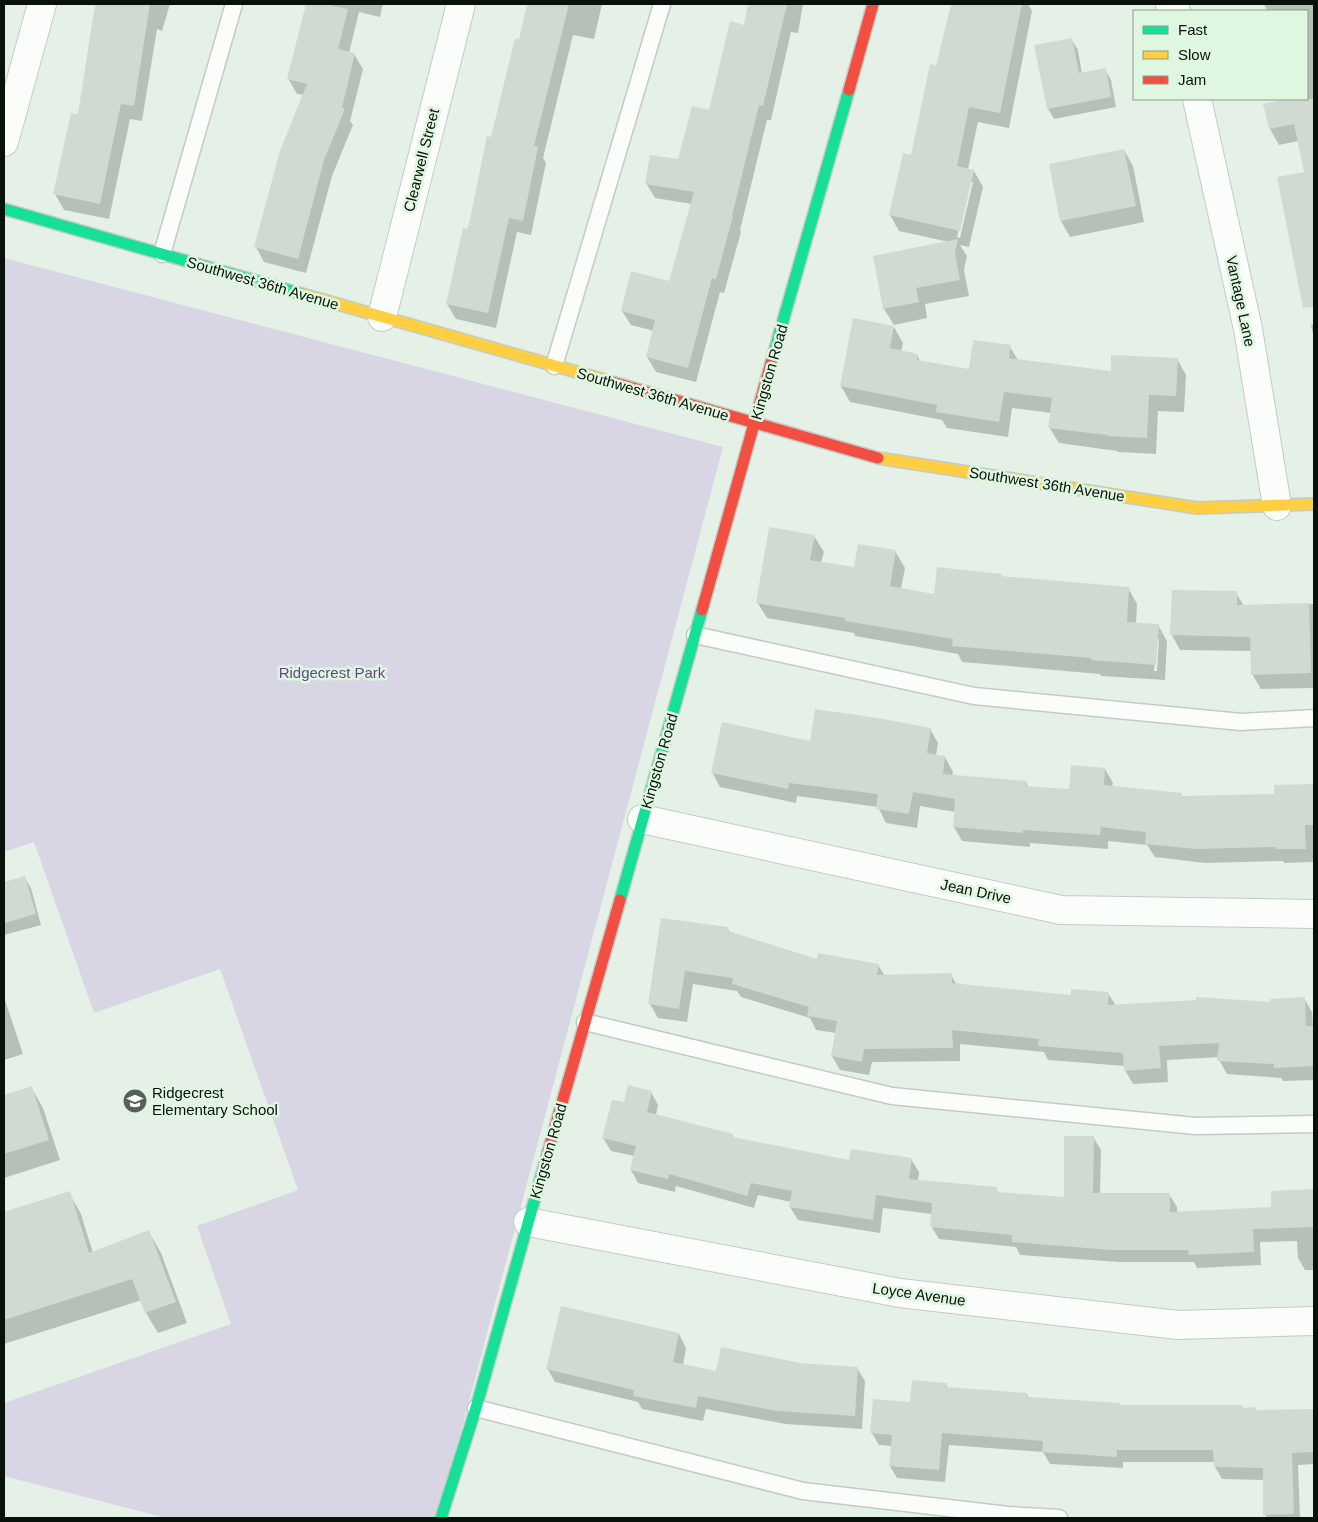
<svg xmlns="http://www.w3.org/2000/svg" width="1318" height="1522" viewBox="0 0 1318 1522" font-family="Arial,sans-serif">
<style>
.green{fill:#d8d5e5}
.shadow{fill:#0003;fill-rule:evenodd}
.building{fill:#d0dad2}
.lines{fill:none;stroke-linecap:round;stroke-linejoin:round}
.lane-casing{stroke:#c2ccc3;stroke-width:19}
.street-casing{stroke:#c2ccc3;stroke-width:30}
.fast-casing{stroke:#c2ccc3;stroke-width:14}
.slow-casing{stroke:#c2ccc3;stroke-width:14}
.jam-casing{stroke:#c2ccc3;stroke-width:14}
.lane{stroke:#fbfdfb;stroke-width:16}
.street{stroke:#fbfdfb;stroke-width:28}
.fast{stroke:#16e098;stroke-width:11}
.slow{stroke:#ffcf43;stroke-width:11}
.jam{stroke:#f24e42;stroke-width:11}
.labels{text-anchor:middle;dominant-baseline:central;stroke-width:5;stroke-linejoin:round;paint-order:stroke}
.street-label{font-size:15px;fill:#09120a;stroke:#dff7e1}
.park-label{font-size:15px;fill:#614981;stroke:#dff7e1}
.poi-label{font-size:15px;fill:#09120a;stroke:#dff7e1;text-anchor:start}
</style>
<rect width="100%" height="100%" fill="#e5f1e6"/>
<path class="green" d="M4,258L723,447L438,1518H166L4,1476V1403L231,1324L197,1226L298,1190L220,969L94,1013L34,842L4,852Z"/>
<g class="shadow">
<path d="M104,4H170L162,31L157,29L142,121L130,119L109,219L64,210L55,194L79,116L97,28Z"/>
<path d="M307,4H383L380,17L359,12L349,53L354,54L363,69L350,121L353,125L332,176L306,273L264,262L256,247L304,95L297,94L288,78Z"/>
<path d="M528,4H602L594,39L573,35L543,158L546,163L531,235L517,232L496,328L456,319L447,304L520,40Z"/>
<path d="M749,4H803L798,33L791,32L771,120H767L740,230L741,232L724,293L720,292L696,382L656,372L647,357L654,331L631,325L622,311L670,282L692,204L655,198L646,183L679,161L710,112L745,26Z"/>
<path d="M952,4H1028L1032,11L1009,128L978,122L968,169L974,171L983,187L969,247L960,245L967,256L964,270L969,296L925,304L927,318L894,325L884,309L949,242L899,231L890,215L912,157L937,67ZM970,182H973L960,238L957,237Z"/>
<path d="M1264,4H1314V293L1308,294L1305,173L1298,141L1279,145L1270,129L1265,104L1292,99H1307V11H1267Z"/>
<path d="M1071,39L1078,50L1082,74L1105,69L1111,80L1116,107L1054,119L1048,109L1036,46Z"/>
<path d="M1124,150L1133,166L1144,222L1070,237L1061,221Z"/>
<path d="M1314,324V339L1311,325Z"/>
<path d="M894,327L903,343L901,352L917,355L921,363L970,370L1010,347L1018,360L1112,372L1177,359L1186,375L1184,412L1158,411L1156,454L1118,452L1117,451L1059,443L1049,427L1051,413L1012,408L1008,437L947,428L942,420L850,402L841,386Z"/>
<path d="M814,536L824,552L821,563L855,568L895,551L905,568L901,589L935,595L1001,575L1002,578L1128,588L1137,604L1136,624L1158,625L1167,641L1165,680L1101,676L1100,674L962,662L958,654L855,636L854,633L767,618L757,602ZM1156,639H1159L1157,671H1154Z"/>
<path d="M1173,591L1236,593L1244,606L1314,604V688L1261,689L1252,674L1251,651L1180,650L1172,635Z"/>
<path d="M930,729L938,743L936,756L945,757L953,772L952,776L1026,783L1029,788L1070,791L1105,769L1113,783L1112,787L1181,794L1183,797L1275,795V786L1314,785L1313,862L1284,863L1283,861L1205,863L1155,857L1147,845L1108,841V849L1030,843V847L962,841L954,827L955,812L920,806L917,828L886,823L878,807L797,796L796,803L720,787L712,772L811,743Z"/>
<path d="M25,878L31,888L41,925L4,935V884Z"/>
<path d="M728,929L730,933L818,960L878,965L885,976L951,975L957,985L1072,997L1108,993L1116,1006L1272,1003L1304,998L1312,1012L1313,1027H1314V1080L1283,1081L1281,1078L1227,1074L1219,1060V1057L1167,1060L1168,1082L1133,1084L1125,1070V1066L1048,1060L1044,1052L960,1044V1061L872,1062L869,1075L840,1070L832,1056L836,1033L816,1030L810,1018L741,997L737,991L693,984L687,1022L658,1018L650,1004Z"/>
<path d="M4,997L23,1054L4,1060Z"/>
<path d="M31,1087L43,1108L60,1160L4,1178V1096Z"/>
<path d="M651,1092L658,1105L656,1115L733,1135L734,1139L850,1162L911,1159L919,1172L918,1181L996,1188L999,1194L1065,1198L1093,1137L1101,1150L1100,1195L1169,1194L1177,1207V1213L1272,1209V1192L1314,1190V1270H1305L1298,1258L1297,1241L1260,1242L1261,1265L1197,1268L1194,1262H1119L1020,1255L1016,1247L939,1239L931,1226L932,1214L883,1208L880,1233L798,1220L790,1207L791,1202L758,1195L754,1208L676,1186L675,1192L638,1183L631,1170L634,1156L611,1151L603,1138L625,1104Z"/>
<path d="M69,1193L81,1214L93,1253L149,1232L161,1253L187,1323L158,1333L146,1313L142,1300L4,1344V1214Z"/>
<path d="M679,1334L686,1348L683,1365L717,1372L800,1364L857,1368L865,1381L862,1429L786,1424L706,1409L703,1421L642,1409L638,1402L555,1382L547,1368Z"/>
<path d="M946,1384L948,1388L1027,1394L1029,1399L1119,1404L1121,1406L1255,1409L1257,1412L1314,1411V1464L1298,1465L1300,1518H1267L1265,1514L1264,1480L1222,1479L1215,1467V1462H1123V1468L1050,1464L1043,1452L949,1445L945,1482L897,1478L890,1466L892,1446L879,1445L872,1433L911,1404Z"/>
</g>
<g class="building">
<path d="M95,4H150L134,106L121,104L100,204L53,194L71,113L78,114Z"/>
<path d="M306,4H324L348,9L338,49L355,53L342,108L345,109L324,160L298,259L254,247L280,151L307,84L287,79Z"/>
<path d="M527,4H569L534,146L538,147L523,221L509,218L488,313L446,304L463,228L468,229L487,136L491,137L515,38L519,39Z"/>
<path d="M748,4H787L763,106L759,105L732,216H733L716,279L712,278L688,368L646,357L655,320L621,311L631,271L669,281L694,192L645,184L650,155L678,159L692,106L709,110L730,21L744,25Z"/>
<path d="M951,4H1022L1000,113L969,107L957,166L974,170L960,231L889,215L903,153L911,155L930,64L936,66Z"/>
<path d="M1072,38L1079,73L1106,68L1111,97L1047,109L1034,45Z"/>
<path d="M1286,99H1314V307L1303,308L1277,177L1304,172L1294,124L1269,129L1263,104Z"/>
<path d="M1124,149L1136,206L1060,221L1049,164Z"/>
<path d="M958,239L955,253L960,280L916,288L919,302L883,309L873,256Z"/>
<path d="M853,318L894,326L890,348L918,354L917,360L969,369L973,340L1011,345L1009,358L1111,371V355L1178,358L1176,396L1149,395L1147,438L1107,436V435L1048,428L1052,398L1004,392L999,422L936,412L937,405L840,386Z"/>
<path d="M769,527L815,535L810,560L854,567L858,544L896,550L890,586L934,594L937,567L1002,574L1001,576L1129,587L1127,622L1159,624L1156,665L1091,660V658L952,646L953,639L845,621V618L756,603Z"/>
<path d="M1172,590L1237,591V605L1309,603L1311,673L1251,675L1250,637L1170,635Z"/>
<path d="M815,709L878,718L931,728L927,753L945,756L943,774L1027,781L1026,786L1069,789L1071,765L1105,768L1104,785L1182,793V796L1274,794V785L1314,784V825H1305L1306,849H1275V847L1196,849L1145,844L1146,832L1101,827L1100,835L1023,830V833L953,827L955,799L913,792L909,814L876,809L878,794L789,783L788,789L711,773L722,722L810,741Z"/>
<path d="M25,876L36,914L4,923V882Z"/>
<path d="M661,918L728,927V931L817,959L818,953L879,964L877,975L952,973V983L1071,995V989L1109,992L1108,1005L1196,1000V997L1271,1002L1270,999L1305,997L1306,1026H1314V1066L1274,1068V1064L1217,1061L1219,1043L1159,1046L1161,1068L1124,1071L1123,1053L1038,1046L1039,1039L952,1030L953,1048L864,1049L862,1062L831,1056L837,1021L807,1016L809,1007L732,984L733,978L685,971L679,1009L648,1004Z"/>
<path d="M628,1085L652,1091L647,1112L733,1134V1137L849,1160L851,1149L912,1158L909,1179L997,1187V1192L1064,1197V1136H1094L1093,1193H1170V1212L1271,1207V1191L1314,1189V1227L1253,1229L1254,1252L1189,1255L1188,1250H1111L1012,1242V1235L930,1227L932,1203L876,1195L873,1220L789,1207L792,1191L751,1183L747,1196L669,1174L668,1179L630,1170L636,1146L602,1138L612,1100L624,1102Z"/>
<path d="M32,1086L49,1140L4,1154V1095Z"/>
<path d="M70,1191L89,1253L149,1230L176,1302L145,1313L132,1279L4,1320V1212Z"/>
<path d="M561,1306L679,1333L673,1362L716,1371L721,1347L800,1363L858,1367L855,1416L777,1411L698,1396L696,1408L633,1396L634,1390L546,1369Z"/>
<path d="M912,1380L947,1383L946,1387L1027,1393V1397L1120,1403V1405H1242L1243,1408L1256,1407L1255,1410L1314,1409V1452L1292,1453L1294,1514L1263,1515V1468L1214,1467L1213,1450H1117V1457L1042,1452L1043,1441L942,1433L939,1470L889,1466L892,1435L870,1433L873,1399L910,1402Z"/>
</g>
<g class="lines">
<defs>
<g id="lane">
<path d="M162,254L234,4"/>
<path d="M554,366L662,4"/>
<path d="M695,635L974,696L1241,722L1314,718"/>
<path d="M585,1022L892,1096L1196,1126L1314,1124"/>
<path d="M476,1408L803,1491L1008,1515L1059,1518"/>
</g>
<g id="street">
<path d="M1170,4L1176,11"/>
<path d="M1197,99L1248,329L1277,506"/>
<path d="M4,142L42,4"/>
<path d="M382,317L461,4"/>
<path d="M642,819L1061,910L1314,914"/>
<path d="M528,1222L900,1293L1178,1325L1314,1321"/>
</g>
<g id="fast">
<path d="M4,209L302,294"/>
<path d="M771,363L849,90"/>
<path d="M620,900L702,610"/>
<path d="M441,1518L476,1408L548,1152"/>
</g>
<g id="slow">
<path d="M302,294L605,380"/>
<path d="M878,458L1197,508L1314,504"/>
</g>
<g id="jam">
<path d="M849,90L873,4"/>
<path d="M605,380L878,458"/>
<path d="M702,610L771,363"/>
<path d="M548,1152L620,900"/>
</g>
</defs>
<use href="#lane" class="lane-casing"/>
<use href="#street" class="street-casing"/>
<use href="#fast" class="fast-casing"/>
<use href="#slow" class="slow-casing"/>
<use href="#jam" class="jam-casing"/>
<use href="#lane" class="lane"/>
<use href="#street" class="street"/>
<use href="#fast" class="fast"/>
<use href="#slow" class="slow"/>
<use href="#jam" class="jam"/>
</g>
<defs>
<symbol id="school-disc" viewBox="-11 -11 22 22"><circle r="9.5" fill="#566057" stroke="#dff7e1"/><path d="M0-5L7-2L0 1L-7-2ZM-4 1L0 2.5L4 1V4Q0 6-4 4Z" fill="#fff"/></symbol>
</defs>
<g fill-rule="evenodd">
<use href="#school-disc" x="121" y="1087" width="28" height="28"/>
</g>
<g class="labels">
<g class="street-label">
<text transform="translate(421 160) rotate(-76)">Clearwell Street</text>
<text transform="translate(263 283) rotate(16)">Southwest 36th Avenue</text>
<text transform="translate(1241 301) rotate(78)">Vantage Lane</text>
<text transform="translate(769 372) rotate(-74)">Kingston Road</text>
<text transform="translate(653 394) rotate(16)">Southwest 36th Avenue</text>
<text transform="translate(1047 484) rotate(9)">Southwest 36th Avenue</text>
<text transform="translate(659 761) rotate(-74)">Kingston Road</text>
<text transform="translate(976 891) rotate(12)">Jean Drive</text>
<text transform="translate(548 1151) rotate(-74)">Kingston Road</text>
<text transform="translate(919 1294) rotate(8)">Loyce Avenue</text>
</g>
<g class="park-label">
<text x="332" y="672">Ridgecrest Park</text>
</g>
<g class="poi-label">
<text x="152" y="1092">Ridgecrest<tspan x="152" dy="17">Elementary School</tspan></text>
</g>
</g>
<rect width="1318" height="1522" fill="none" stroke="#09120a" stroke-width="10"/>
<rect x="1133" y="10" width="175" height="90" fill="#dff7e1" stroke="#899b8b"/>
<rect x="1143" y="26" width="25" height="8" fill="#16e098" stroke="#899b8b"/>
<text x="1178" y="35" font-size="15" fill="#09120a">Fast</text>
<rect x="1143" y="51" width="25" height="8" fill="#ffcf43" stroke="#899b8b"/>
<text x="1178" y="60" font-size="15" fill="#09120a">Slow</text>
<rect x="1143" y="76" width="25" height="8" fill="#f24e42" stroke="#899b8b"/>
<text x="1178" y="85" font-size="15" fill="#09120a">Jam</text>
</svg>
